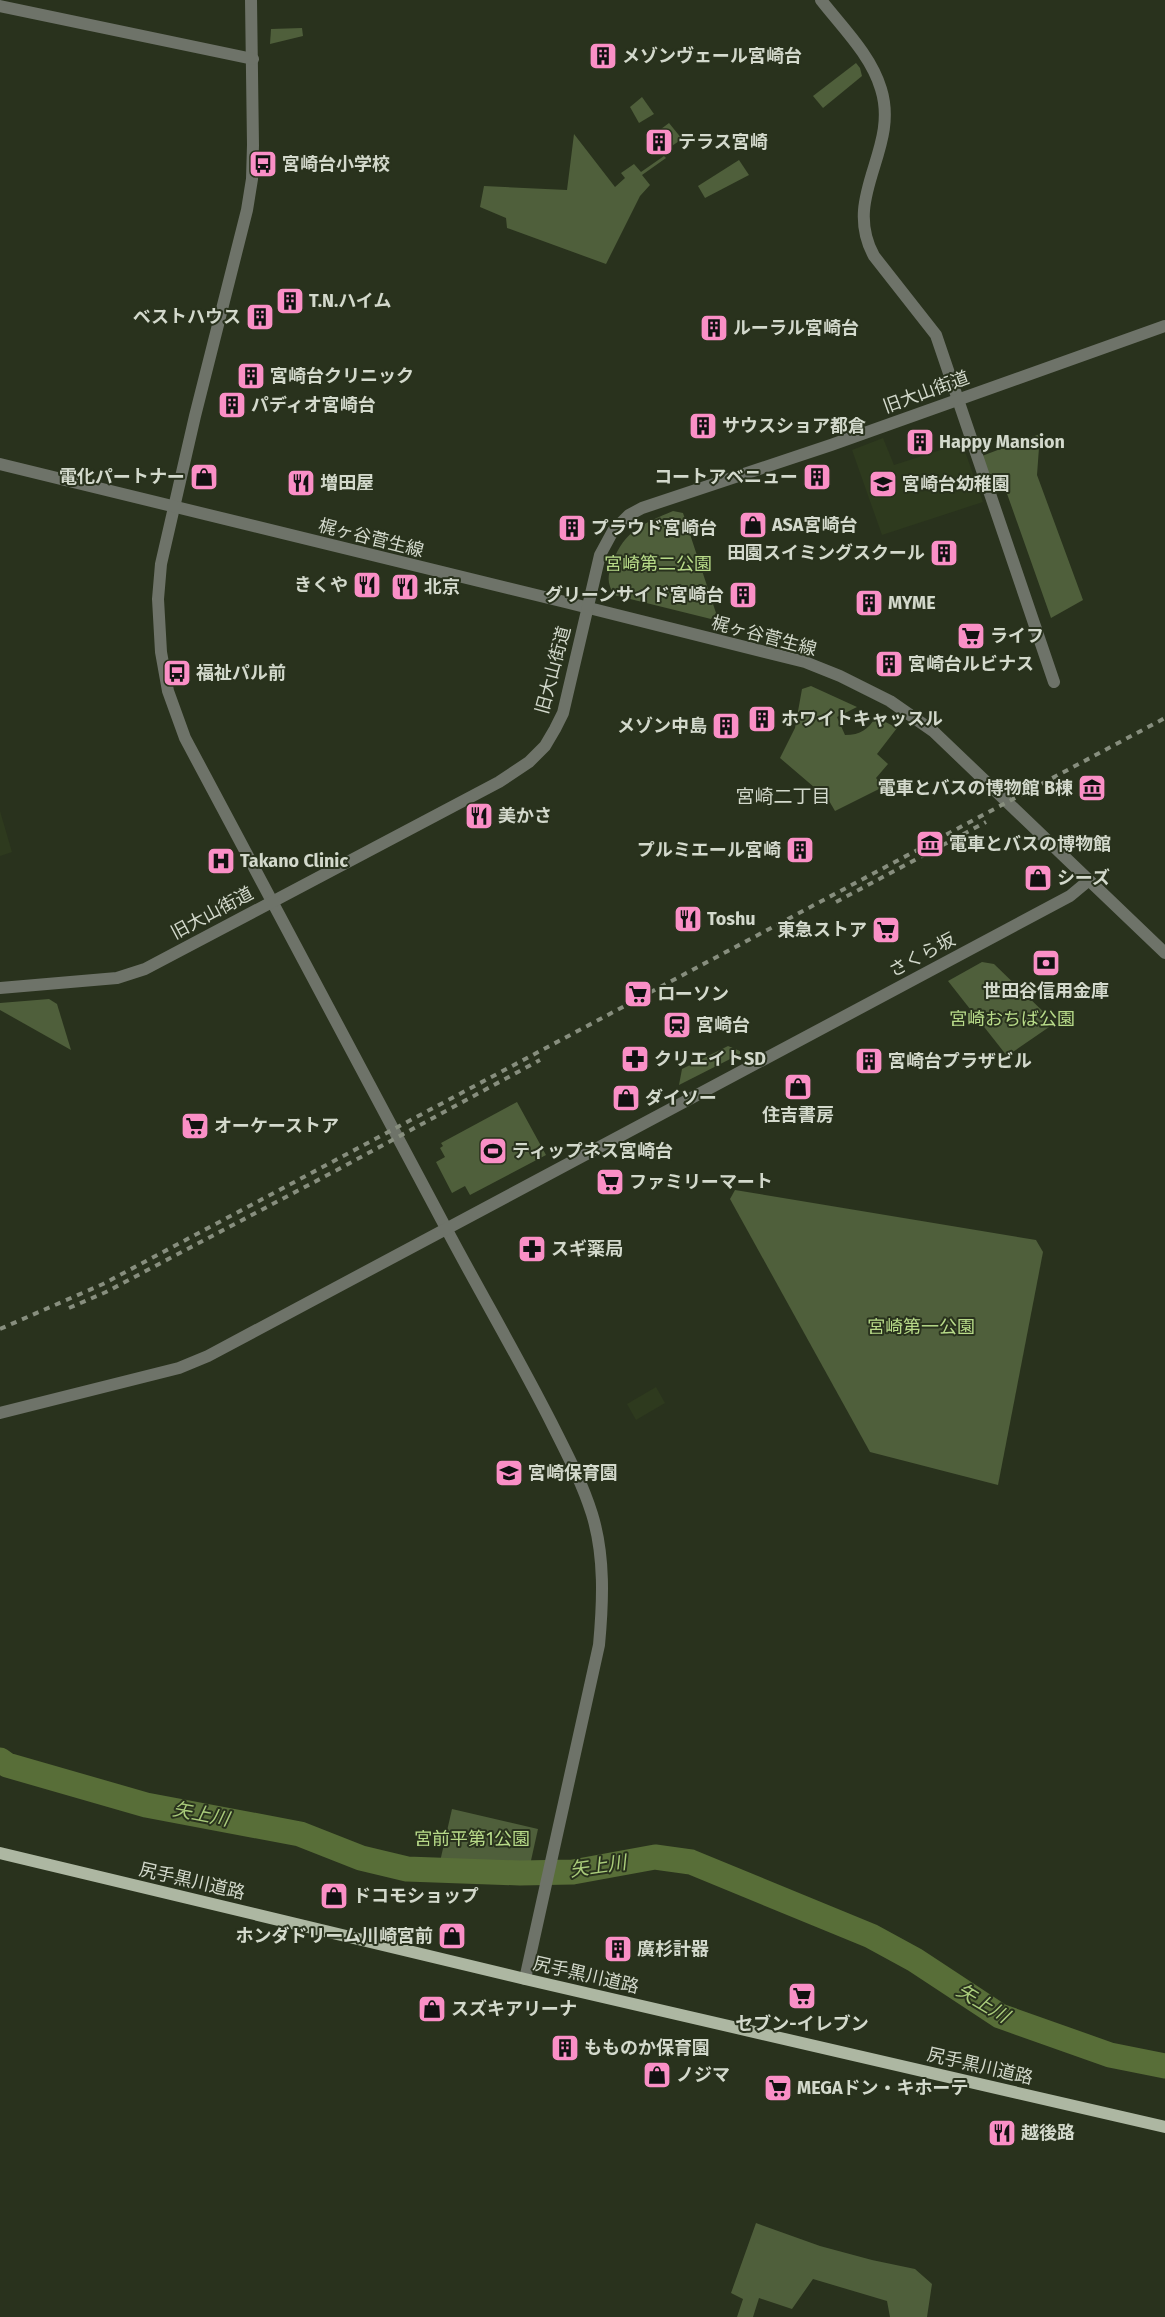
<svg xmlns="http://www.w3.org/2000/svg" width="1165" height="2317" viewBox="0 0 1165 2317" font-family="'Fira Sans','Noto Sans JP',sans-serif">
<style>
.built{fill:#2e3a1e}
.green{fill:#4f5f3b}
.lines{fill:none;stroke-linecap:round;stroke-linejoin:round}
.river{stroke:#586e38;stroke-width:25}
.minor{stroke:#6e7369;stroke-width:12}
.major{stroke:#adb7a2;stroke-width:12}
.rail{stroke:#878e7e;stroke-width:4;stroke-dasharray:6 6;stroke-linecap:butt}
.labels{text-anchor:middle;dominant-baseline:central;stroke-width:4;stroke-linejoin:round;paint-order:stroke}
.poi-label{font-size:18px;font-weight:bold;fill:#d3d9cc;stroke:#29321d;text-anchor:start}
.street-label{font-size:18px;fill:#d3d9cc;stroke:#29321d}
.park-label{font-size:18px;fill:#b8db89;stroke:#29321d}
.neighbourhood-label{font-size:19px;fill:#d3d9cc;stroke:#29321d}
.water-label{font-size:19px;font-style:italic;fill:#aacc7b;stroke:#29321d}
</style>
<rect width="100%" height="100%" fill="#29321d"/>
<g class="built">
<path d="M883,438L894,465L962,443L983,502L882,535L852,450Z"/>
<path d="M0,811L12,852L0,856Z"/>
<path d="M656,1387L665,1403L636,1420L627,1404Z"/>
</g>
<g class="green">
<path d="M302,28L303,36L270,44L271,29Z"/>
<path d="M856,63L860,68L862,76L823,108L813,96Z"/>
<path d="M642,97L654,114L639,123L630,107Z"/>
<path d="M669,123L682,139L669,148L657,132Z"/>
<path d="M574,134L615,187L625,178L621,173L634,164L641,172L664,156L666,158L642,175L650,185L640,196L606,264L507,228L506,218L480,207L484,186L567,190Z"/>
<path d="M739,160L749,175L705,198L698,186Z"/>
<path d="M1040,434L1037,475L1083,600L1051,618L1005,488L994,492L982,456Z"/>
<path d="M673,511L683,513L716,613L711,619L614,595C607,583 607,575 613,562C624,530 645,523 673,511Z"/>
<path d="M811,686L857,707L837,717L845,735C861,735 868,729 876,717L897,728L877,754L888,764L876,778L883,787L835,811L828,799L780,758L795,728L802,689Z"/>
<path d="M982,962L994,964L1055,1023L1007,1056L948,981Z"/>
<path d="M49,999L57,1004L71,1050L0,1010V1003Z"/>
<path d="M728,1046L740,1051V1054L679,1085L682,1069Z"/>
<path d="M517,1102L546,1155L470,1195L465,1186L452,1193L436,1162L445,1157L440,1148L443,1146L441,1143Z"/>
<path d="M735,1190L1036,1240L1043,1252L998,1485L870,1452L730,1199Z"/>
<path d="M452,1809L538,1829L530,1865L439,1866Z"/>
<path d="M756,2223L820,2246L872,2260L915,2269L932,2284L927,2317H890L887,2301L813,2279L792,2309L759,2298L753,2317H737L743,2299L731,2293Z"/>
</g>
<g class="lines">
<path class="river" d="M0,1760L7,1765L146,1805L300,1834L361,1858L407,1869L520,1873L573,1872L655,1857L691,1862L871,1936L915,1960L1000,2016L1110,2055L1165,2066"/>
<g class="minor">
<path d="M251,0L253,145L252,179L247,210L195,416L161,564L158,599L161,652L168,691L185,738C273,902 359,1067 447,1230C481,1294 518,1357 551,1422C566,1452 582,1482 592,1514C605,1556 603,1602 599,1645L525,1979"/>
<path d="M821,0C842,27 871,55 881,89C900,150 841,196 874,256L936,335L1054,682"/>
<path d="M0,6L253,59"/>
<path d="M0,464L565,602L805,662L840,676L890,701L933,731L1165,953"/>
<path d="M0,988L117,978L145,969L499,782L529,762L545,746L555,729L563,713L600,555L613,531L629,515L642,508L831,445L1165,326"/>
<path d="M0,1413L179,1368L208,1356L1070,896L1088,881"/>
</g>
<path class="major" d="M0,1853L525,1979L1165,2127"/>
<g class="rail">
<path d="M836,902L986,822"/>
<path d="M69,1308L106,1292L337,1170L540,1060"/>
<path d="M0,1329L103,1284L1165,718"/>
</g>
</g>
<defs>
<symbol id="building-square" viewBox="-11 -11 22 22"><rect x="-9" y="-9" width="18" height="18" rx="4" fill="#fa8fc6" stroke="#29321d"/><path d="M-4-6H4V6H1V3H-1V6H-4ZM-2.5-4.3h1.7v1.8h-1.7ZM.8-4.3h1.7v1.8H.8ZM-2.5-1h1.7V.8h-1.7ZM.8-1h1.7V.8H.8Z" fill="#111"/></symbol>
<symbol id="bus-square" viewBox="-11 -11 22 22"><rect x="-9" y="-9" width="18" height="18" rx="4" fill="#fa8fc6" stroke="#29321d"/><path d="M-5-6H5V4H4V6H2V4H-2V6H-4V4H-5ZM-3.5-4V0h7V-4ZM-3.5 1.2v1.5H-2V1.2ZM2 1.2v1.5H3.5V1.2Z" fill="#111"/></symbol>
<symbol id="shop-square" viewBox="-11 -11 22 22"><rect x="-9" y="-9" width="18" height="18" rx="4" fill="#fa8fc6" stroke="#29321d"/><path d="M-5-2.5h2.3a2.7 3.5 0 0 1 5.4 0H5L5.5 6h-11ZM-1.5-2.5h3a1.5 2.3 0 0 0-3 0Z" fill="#111"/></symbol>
<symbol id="restaurant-square" viewBox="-11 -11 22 22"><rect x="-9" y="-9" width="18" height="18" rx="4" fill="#fa8fc6" stroke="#29321d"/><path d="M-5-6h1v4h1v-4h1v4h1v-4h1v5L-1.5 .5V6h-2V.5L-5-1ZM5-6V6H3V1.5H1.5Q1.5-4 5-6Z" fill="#111"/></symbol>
<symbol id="school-square" viewBox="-11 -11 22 22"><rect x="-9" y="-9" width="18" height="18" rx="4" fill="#fa8fc6" stroke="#29321d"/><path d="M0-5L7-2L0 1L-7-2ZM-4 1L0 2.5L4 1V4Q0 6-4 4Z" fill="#111"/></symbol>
<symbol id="supermarket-square" viewBox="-11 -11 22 22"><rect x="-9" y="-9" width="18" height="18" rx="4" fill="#fa8fc6" stroke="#29321d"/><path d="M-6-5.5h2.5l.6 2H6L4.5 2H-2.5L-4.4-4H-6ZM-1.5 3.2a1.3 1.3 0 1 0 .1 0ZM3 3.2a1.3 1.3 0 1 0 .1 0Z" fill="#111"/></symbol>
<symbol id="museum-square" viewBox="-11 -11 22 22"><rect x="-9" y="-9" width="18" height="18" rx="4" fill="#fa8fc6" stroke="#29321d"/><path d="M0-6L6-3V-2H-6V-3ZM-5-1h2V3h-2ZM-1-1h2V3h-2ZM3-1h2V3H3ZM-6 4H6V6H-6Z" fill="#111"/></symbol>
<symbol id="hospital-square" viewBox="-11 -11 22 22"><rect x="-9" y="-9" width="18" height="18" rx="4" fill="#fa8fc6" stroke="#29321d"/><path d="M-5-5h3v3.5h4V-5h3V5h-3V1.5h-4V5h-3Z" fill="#111"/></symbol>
<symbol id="bank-square" viewBox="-11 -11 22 22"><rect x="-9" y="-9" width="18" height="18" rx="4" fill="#fa8fc6" stroke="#29321d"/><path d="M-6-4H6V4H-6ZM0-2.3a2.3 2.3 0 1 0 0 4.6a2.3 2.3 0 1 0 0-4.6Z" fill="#111"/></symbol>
<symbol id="station-square" viewBox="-11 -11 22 22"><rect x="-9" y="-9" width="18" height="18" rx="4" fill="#fa8fc6" stroke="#29321d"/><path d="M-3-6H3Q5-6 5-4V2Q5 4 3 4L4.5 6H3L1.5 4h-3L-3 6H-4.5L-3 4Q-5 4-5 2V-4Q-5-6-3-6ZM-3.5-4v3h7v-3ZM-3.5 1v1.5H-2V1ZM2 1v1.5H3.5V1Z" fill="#111"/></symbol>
<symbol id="pharmacy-square" viewBox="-11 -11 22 22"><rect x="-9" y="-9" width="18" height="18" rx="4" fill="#fa8fc6" stroke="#29321d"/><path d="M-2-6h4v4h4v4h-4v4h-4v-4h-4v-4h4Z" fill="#111"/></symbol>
<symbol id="stadium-square" viewBox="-11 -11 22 22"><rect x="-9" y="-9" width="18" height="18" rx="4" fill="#fa8fc6" stroke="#29321d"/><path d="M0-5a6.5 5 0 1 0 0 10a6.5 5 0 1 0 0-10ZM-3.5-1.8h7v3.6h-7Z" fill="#111"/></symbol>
</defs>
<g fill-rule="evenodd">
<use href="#building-square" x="587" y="40" width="32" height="32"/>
<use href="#building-square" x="643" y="126" width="32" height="32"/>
<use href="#bus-square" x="247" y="148" width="32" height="32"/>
<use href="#building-square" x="274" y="285" width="32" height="32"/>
<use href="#building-square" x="244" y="301" width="32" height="32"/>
<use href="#building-square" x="698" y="312" width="32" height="32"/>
<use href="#building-square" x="235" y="360" width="32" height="32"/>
<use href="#building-square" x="216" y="389" width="32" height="32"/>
<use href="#building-square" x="687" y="410" width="32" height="32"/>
<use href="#building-square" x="904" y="426" width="32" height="32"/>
<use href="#shop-square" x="188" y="461" width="32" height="32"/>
<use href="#building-square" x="801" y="461" width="32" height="32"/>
<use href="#restaurant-square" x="285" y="467" width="32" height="32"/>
<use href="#school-square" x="867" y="468" width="32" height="32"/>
<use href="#shop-square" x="737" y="509" width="32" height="32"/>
<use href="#building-square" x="556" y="512" width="32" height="32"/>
<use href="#building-square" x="928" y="537" width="32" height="32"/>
<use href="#restaurant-square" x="351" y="569" width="32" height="32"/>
<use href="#restaurant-square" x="389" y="571" width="32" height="32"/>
<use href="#building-square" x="727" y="579" width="32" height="32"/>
<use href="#building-square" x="853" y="587" width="32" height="32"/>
<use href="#supermarket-square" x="955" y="620" width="32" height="32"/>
<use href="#building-square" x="873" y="648" width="32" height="32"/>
<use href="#bus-square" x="161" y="657" width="32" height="32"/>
<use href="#building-square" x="746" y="703" width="32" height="32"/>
<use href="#building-square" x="710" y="710" width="32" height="32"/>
<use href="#museum-square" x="1076" y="772" width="32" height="32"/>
<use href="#restaurant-square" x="463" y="800" width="32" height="32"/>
<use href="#museum-square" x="914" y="828" width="32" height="32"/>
<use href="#building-square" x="784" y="834" width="32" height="32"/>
<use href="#hospital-square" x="205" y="845" width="32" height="32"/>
<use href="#shop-square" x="1022" y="862" width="32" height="32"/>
<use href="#restaurant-square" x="672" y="903" width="32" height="32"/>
<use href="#supermarket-square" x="870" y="914" width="32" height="32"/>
<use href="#bank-square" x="1030" y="947" width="32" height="32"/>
<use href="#supermarket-square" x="622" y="978" width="32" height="32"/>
<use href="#station-square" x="661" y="1009" width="32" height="32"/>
<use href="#pharmacy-square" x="619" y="1043" width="32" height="32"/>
<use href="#building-square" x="853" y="1045" width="32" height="32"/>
<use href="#shop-square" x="782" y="1071" width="32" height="32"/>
<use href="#shop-square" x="610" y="1082" width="32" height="32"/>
<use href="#supermarket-square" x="179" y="1110" width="32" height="32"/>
<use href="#stadium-square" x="477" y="1135" width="32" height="32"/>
<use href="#supermarket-square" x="594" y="1166" width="32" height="32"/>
<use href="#pharmacy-square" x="516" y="1233" width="32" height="32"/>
<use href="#school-square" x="493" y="1457" width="32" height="32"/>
<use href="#shop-square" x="318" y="1880" width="32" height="32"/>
<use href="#shop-square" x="436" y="1920" width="32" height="32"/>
<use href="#building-square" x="602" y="1933" width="32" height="32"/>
<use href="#supermarket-square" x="786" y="1980" width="32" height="32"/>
<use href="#shop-square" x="416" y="1993" width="32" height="32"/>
<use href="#building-square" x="549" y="2032" width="32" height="32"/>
<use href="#shop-square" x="641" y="2059" width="32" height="32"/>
<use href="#supermarket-square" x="762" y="2072" width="32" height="32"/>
<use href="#restaurant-square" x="986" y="2117" width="32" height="32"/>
</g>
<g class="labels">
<g class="poi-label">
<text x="622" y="56">メゾンヴェール宮崎台</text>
<text x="678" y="142">テラス宮崎</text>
<text x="282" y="164">宮崎台小学校</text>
<text x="309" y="301">T.N.ハイム</text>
<text x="241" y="317" text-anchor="end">ベストハウス</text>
<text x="733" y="328">ルーラル宮崎台</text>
<text x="270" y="376">宮崎台クリニック</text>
<text x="251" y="405">パディオ宮崎台</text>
<text x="722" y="426">サウスショア都倉</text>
<text x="939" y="442">Happy Mansion</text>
<text x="185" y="477" text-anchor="end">電化パートナー</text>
<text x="798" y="477" text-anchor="end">コートアベニュー</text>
<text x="320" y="483">増田屋</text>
<text x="902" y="484">宮崎台幼稚園</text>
<text x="772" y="525">ASA宮崎台</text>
<text x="591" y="528">プラウド宮崎台</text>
<text x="925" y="553" text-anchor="end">田園スイミングスクール</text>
<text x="348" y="585" text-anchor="end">きくや</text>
<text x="424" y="587">北京</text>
<text x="724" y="595" text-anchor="end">グリーンサイド宮崎台</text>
<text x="888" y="603">MYME</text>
<text x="990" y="636">ライフ</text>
<text x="908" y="664">宮崎台ルビナス</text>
<text x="196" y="673">福祉パル前</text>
<text x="781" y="719">ホワイトキャッスル</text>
<text x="707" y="726" text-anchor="end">メゾン中島</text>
<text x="1073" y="788" text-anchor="end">電車とバスの博物館 B棟</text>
<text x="498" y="816">美かさ</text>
<text x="949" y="844">電車とバスの博物館</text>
<text x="781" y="850" text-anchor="end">プルミエール宮崎</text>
<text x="240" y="861">Takano Clinic</text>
<text x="1057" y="878">シーズ</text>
<text x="707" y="919">Toshu</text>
<text x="867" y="930" text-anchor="end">東急ストア</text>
<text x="1046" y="991" text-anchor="middle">世田谷信用金庫</text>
<text x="657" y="994">ローソン</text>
<text x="696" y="1025">宮崎台</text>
<text x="654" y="1059">クリエイトSD</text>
<text x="888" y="1061">宮崎台プラザビル</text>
<text x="645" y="1098">ダイソー</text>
<text x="798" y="1115" text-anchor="middle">住吉書房</text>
<text x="214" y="1126">オーケーストア</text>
<text x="512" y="1151">ティップネス宮崎台</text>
<text x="629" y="1182">ファミリーマート</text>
<text x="551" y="1249">スギ薬局</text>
<text x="528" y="1473">宮崎保育園</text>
<text x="353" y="1896">ドコモショップ</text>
<text x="433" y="1936" text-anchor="end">ホンダドリーム川崎宮前</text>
<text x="637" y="1949">廣杉計器</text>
<text x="451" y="2009">スズキアリーナ</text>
<text x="802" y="2024" text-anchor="middle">セブン-イレブン</text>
<text x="584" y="2048">もものか保育園</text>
<text x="676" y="2075">ノジマ</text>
<text x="797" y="2088">MEGAドン・キホーテ</text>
<text x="1021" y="2133">越後路</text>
</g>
<g class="street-label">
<text transform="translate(926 392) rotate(-20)">旧大山街道</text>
<text transform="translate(371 538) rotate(14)">梶ヶ谷菅生線</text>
<text transform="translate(764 636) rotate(15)">梶ヶ谷菅生線</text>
<text transform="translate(553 670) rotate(-75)">旧大山街道</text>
<text transform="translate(212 913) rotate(-28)">旧大山街道</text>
<text transform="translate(922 955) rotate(-28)">さくら坂</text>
<text transform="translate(192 1881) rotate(13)">尻手黒川道路</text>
<text transform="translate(586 1975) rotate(13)">尻手黒川道路</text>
<text transform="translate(980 2066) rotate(13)">尻手黒川道路</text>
</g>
<g class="park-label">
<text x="658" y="564">宮崎第二公園</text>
<text x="1012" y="1019">宮崎おちば公園</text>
<text x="921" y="1327">宮崎第一公園</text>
<text x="472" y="1839">宮前平第1公園</text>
</g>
<g class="neighbourhood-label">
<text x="783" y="796">宮崎二丁目</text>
</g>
<g class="water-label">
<text transform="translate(201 1814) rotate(11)">矢上川</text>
<text transform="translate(598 1866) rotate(-8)">矢上川</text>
<text transform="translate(983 2003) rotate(31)">矢上川</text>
</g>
</g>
</svg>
